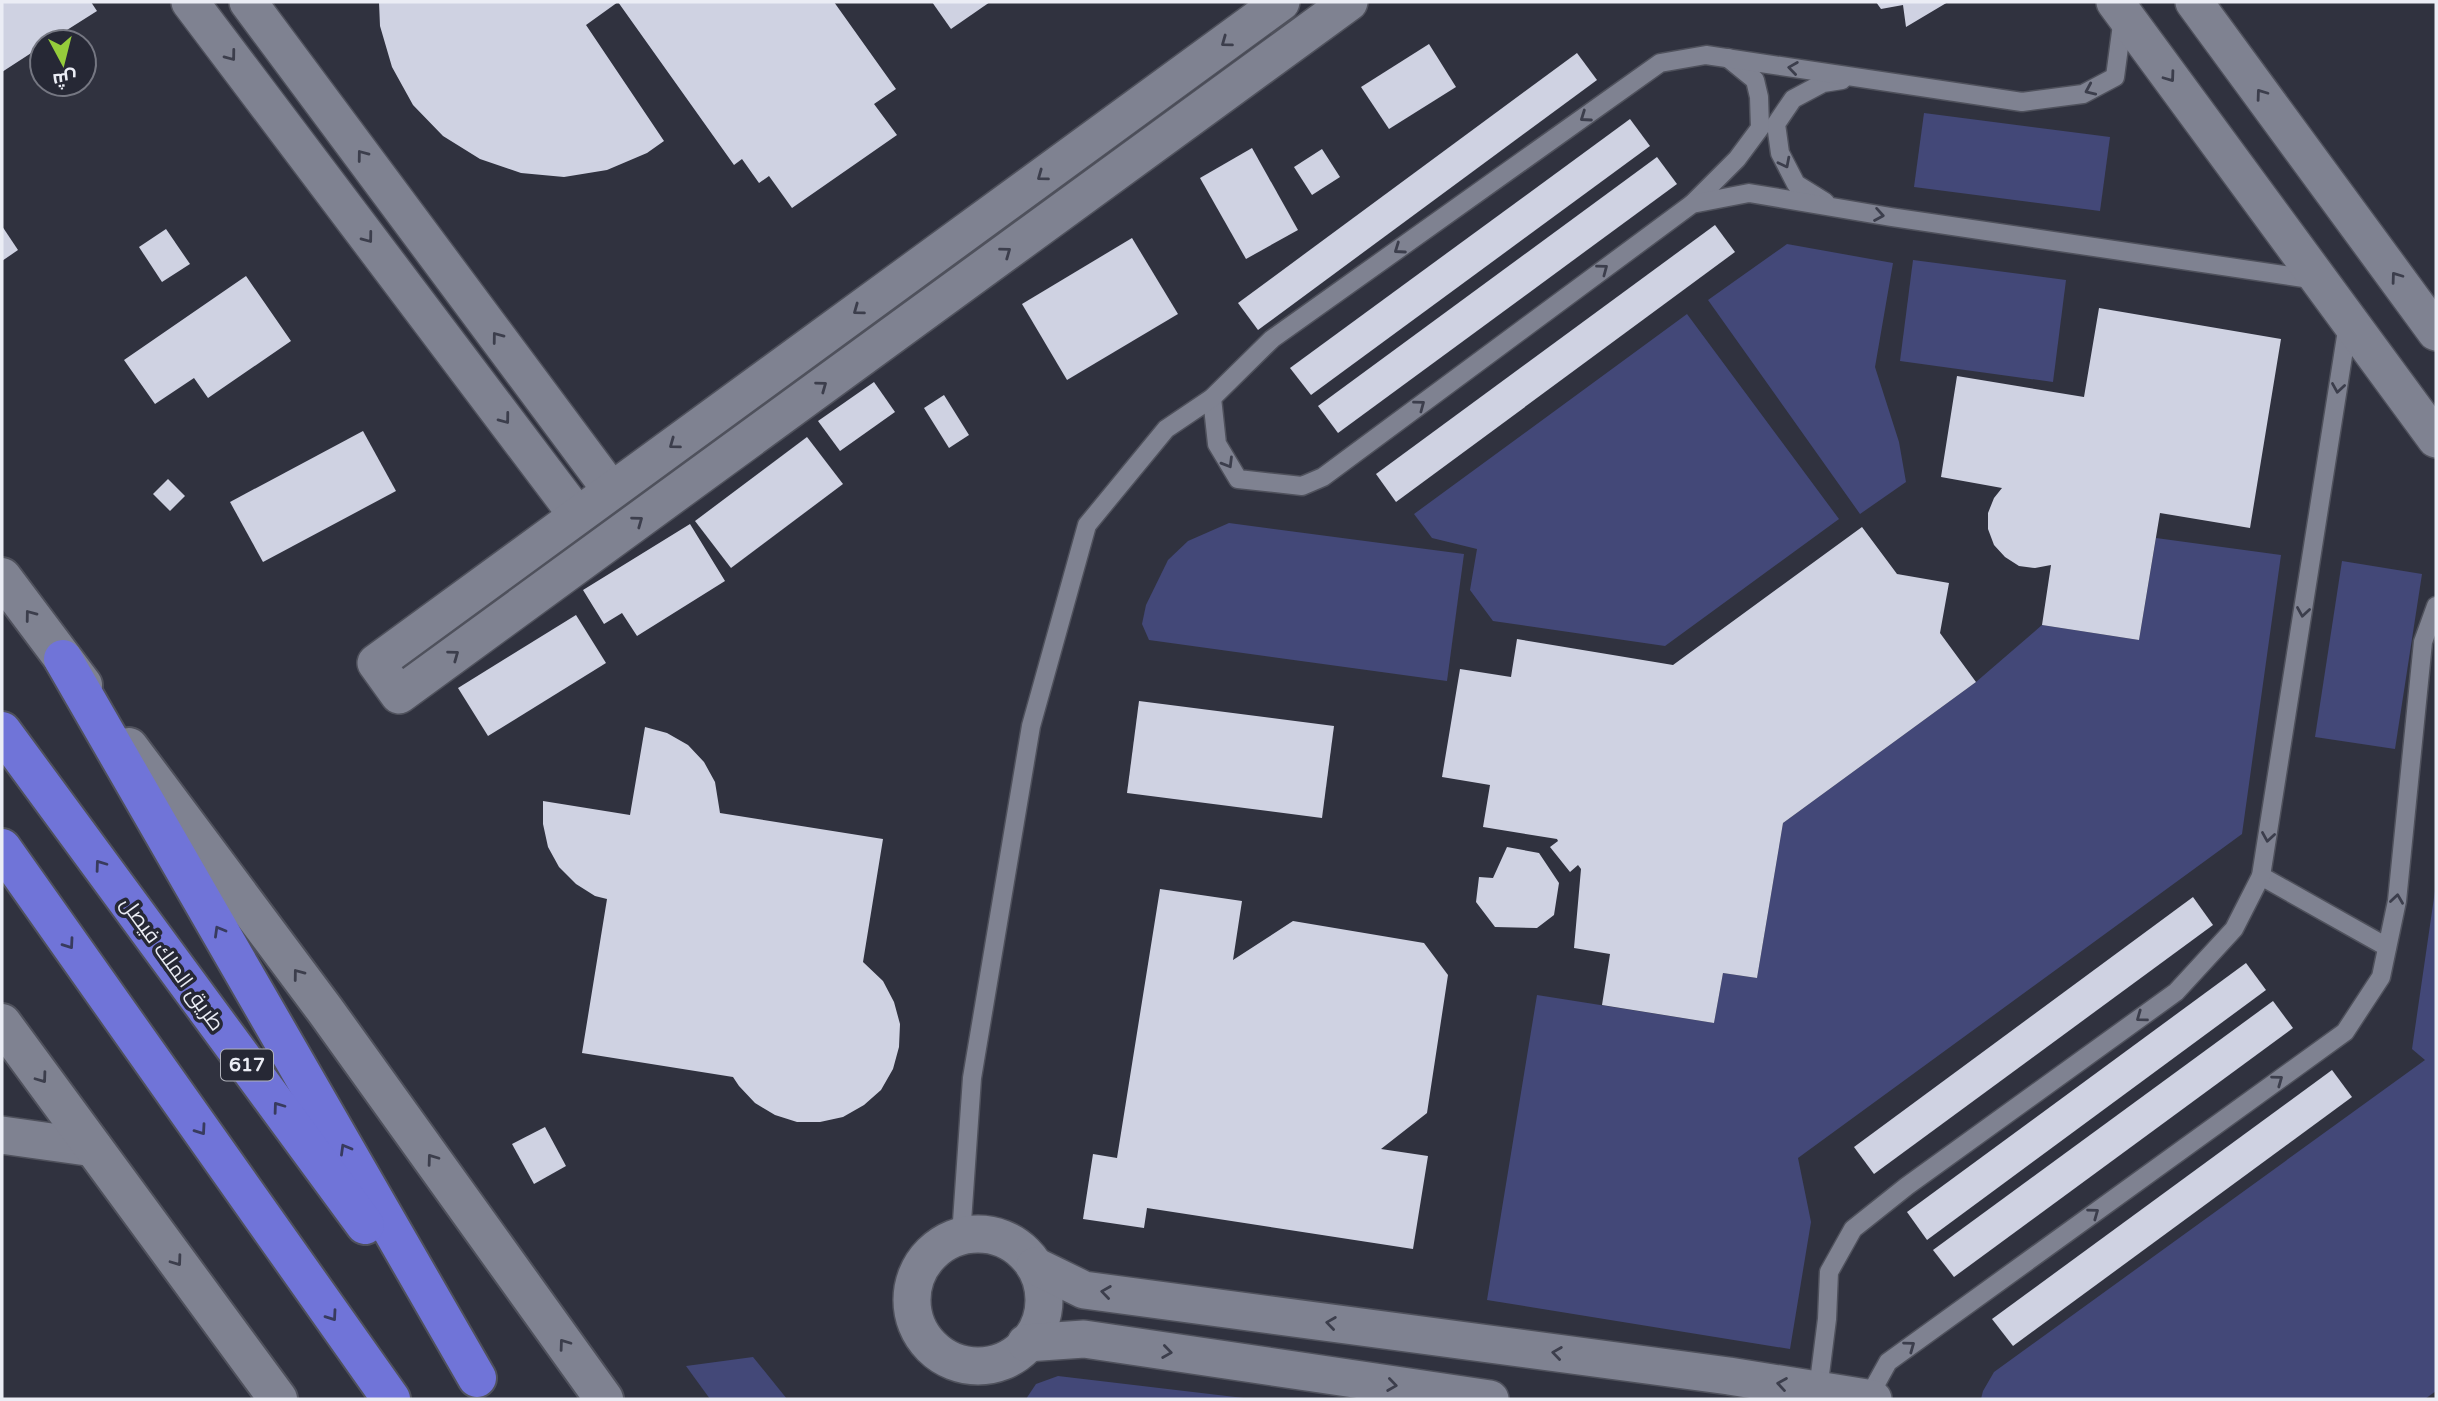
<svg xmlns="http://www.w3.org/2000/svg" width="2438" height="1401" viewBox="0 0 2438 1401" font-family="'Varela Round',Cairo,sans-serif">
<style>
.green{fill:#434878}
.building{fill:#cfd2e2}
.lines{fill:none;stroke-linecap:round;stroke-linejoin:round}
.service-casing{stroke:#4f515c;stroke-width:21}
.minor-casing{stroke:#4f515c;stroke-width:40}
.secondary-casing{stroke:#4f515c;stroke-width:42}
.trunk-casing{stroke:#4f515c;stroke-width:42}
.service{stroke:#7f8291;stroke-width:18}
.minor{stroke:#7f8291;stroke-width:37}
.secondary{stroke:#7f8291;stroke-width:38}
.trunk{stroke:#7074d8;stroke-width:38}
.oneway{stroke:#3c3e4c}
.oneway2{stroke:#383b5e}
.labels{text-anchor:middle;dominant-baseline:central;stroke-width:7;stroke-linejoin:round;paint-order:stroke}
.shield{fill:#262835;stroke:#b0b2bb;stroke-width:2}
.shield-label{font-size:19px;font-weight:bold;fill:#ebedf5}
.street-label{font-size:21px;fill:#ebedf5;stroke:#262835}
</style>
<rect width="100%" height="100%" fill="#30323f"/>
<g class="green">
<path d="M1924,113L2110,137L2100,211L1914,187Z"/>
<path d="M1787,244L1893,263L1875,367L1899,442L1906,482L1860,514L1708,300Z"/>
<path d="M1913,260L2066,280L2053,382L1900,361Z"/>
<path d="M1687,314L1839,519L1665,646L1493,621L1470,590L1477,549L1432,538L1414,514Z"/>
<path d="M1229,523L1464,554L1447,681L1149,640L1142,624L1146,605L1168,560L1188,541Z"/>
<path d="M2156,538L2281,555L2242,834L1798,1158L1811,1222L1790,1349L1487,1300L1537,995L1714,1023L1723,973L1757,978L1783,823L1976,682L2042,625L2139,640Z"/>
<path d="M2342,561L2422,574L2395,749L2315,737Z"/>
<path d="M2436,884V1391L2425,1399H1981L1983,1391L1994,1372L2425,1060L2412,1049Z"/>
<path d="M753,1357L787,1399H710L686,1366Z"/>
<path d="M1058,1376L1252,1399H1026L1036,1384Z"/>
</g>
<g class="building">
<path d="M2,2H91L97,11L48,42H42V46L2,72Z"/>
<path d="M379,2H834L896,89L874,104L897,135L792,208L769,176L759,183L742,159L734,165L618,2L586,25L664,141L647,153L607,170L564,177L521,173L480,159L443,136L413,105L392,67L380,26Z"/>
<path d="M932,2H990L951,29Z"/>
<path d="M1876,2H1948L1906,27L1903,5L1881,9Z"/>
<path d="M1429,44L1456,87L1389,129L1361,87Z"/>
<path d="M1577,53L1597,80L1258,330L1238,303Z"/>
<path d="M1630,119L1650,146L1311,395L1290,368Z"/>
<path d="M1252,148L1298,230L1246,259L1200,178Z"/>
<path d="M1322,149L1340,177L1312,195L1294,167Z"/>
<path d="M1657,157L1677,184L1338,433L1318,406Z"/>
<path d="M1715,225L1735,252L1396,502L1376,474Z"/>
<path d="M2,226L18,250L2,261Z"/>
<path d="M166,229L190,264L162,282L139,247Z"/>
<path d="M1132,238L1178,314L1067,380L1022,304Z"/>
<path d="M246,276L291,341L208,398L194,378L155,404L124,360Z"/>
<path d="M2099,308L2281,339L2250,528L2160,513L2139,640L2042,625L2051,565L2035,568L2019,566L2005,557L1994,545L1988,529V513L1994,498L2002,488L1941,477L1957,376L2084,397Z"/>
<path d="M874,382L895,412L840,451L818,421Z"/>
<path d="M944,395L969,435L949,448L924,408Z"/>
<path d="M363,431L396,491L263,562L230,502Z"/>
<path d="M807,437L843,484L731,568L695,521Z"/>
<path d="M168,479L185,496L170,511L153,494Z"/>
<path d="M690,524L725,581L637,636L622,613L604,624L583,590Z"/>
<path d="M1862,527L1897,574L1949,583L1940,633L1976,682L1783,823L1757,978L1723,973L1714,1023L1602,1005L1610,954L1574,948L1581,869L1578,865L1570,872L1550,847L1558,841L1557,839L1483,827L1490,785L1442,777L1460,669L1511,677L1517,639L1673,665Z"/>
<path d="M576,615L606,663L488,736L458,688Z"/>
<path d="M1139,701L1334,726L1322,818L1127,793Z"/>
<path d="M645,727L667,733L688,745L704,762L715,782L720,813L883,839L863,962L883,981L894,1002L900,1024L899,1047L893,1069L881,1090L864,1105L843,1117L820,1122H797L775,1115L755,1103L739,1086L733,1077L582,1053L607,899L595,896L576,884L559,867L548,847L543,824V801L630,815Z"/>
<path d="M1507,847L1539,853L1559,883L1554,915L1537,928L1495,927L1476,902L1479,877L1493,878Z"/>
<path d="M1160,889L1242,901L1233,960L1293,921L1424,943L1448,975L1427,1113L1381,1149L1428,1156L1413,1249L1147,1208L1144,1228L1083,1219L1093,1154L1117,1158Z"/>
<path d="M2193,897L2213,925L1874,1174L1854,1147Z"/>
<path d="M2246,963L2266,990L1927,1240L1907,1212Z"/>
<path d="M2273,1001L2293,1028L1954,1277L1933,1250Z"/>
<path d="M2332,1070L2352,1097L2013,1346L1992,1319Z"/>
<path d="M545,1127L566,1166L534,1184L512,1144Z"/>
</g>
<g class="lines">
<defs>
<g id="service">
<path d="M1825,202L1796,184L1780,153L1776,124L1793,99L1823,83L1842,80"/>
<path d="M1692,204L1737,159L1760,128L1759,97L1755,80L1728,58"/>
<path d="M1212,398L1217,444L1238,479L1302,486L1323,477L1692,204L1749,193L1891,217L2317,280"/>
<path d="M2261,876L2387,947"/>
<path d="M961,1236L972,1078L1031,726L1087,525L1166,429L1212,398L1272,339L1660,63L1706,55L2022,102L2083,94L2115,77L2123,17"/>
<path d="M1818,1390L1827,1319L1829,1272L1853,1229L1907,1186L2176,992L2234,929L2261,876L2348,324"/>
<path d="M1868,1398L1888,1362L2345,1032L2381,977L2397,901L2423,642L2436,606"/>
</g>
<g id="minor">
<path d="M190,2L577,515"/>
<path d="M248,2L611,490"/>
<path d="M1281,2L376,663L399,695L1349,2"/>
<path d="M2115,2L2436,439"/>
<path d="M2194,2L2436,332"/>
<path d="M2,1135L94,1148"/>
<circle cx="978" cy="1300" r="66"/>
<path d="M1035,1266L1084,1290L1729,1376L1873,1399"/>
<path d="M1026,1343L1084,1339L1490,1399"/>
</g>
<g id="secondary">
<path d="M2,577L83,685"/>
<path d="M129,747L325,1010L604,1399"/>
<path d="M2,1023L278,1399"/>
</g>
<g id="trunk">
<path d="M63,659L477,1378"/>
<path d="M2,731L365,1225"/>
<path d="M2,848L391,1399"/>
</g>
</defs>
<use href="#service" class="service-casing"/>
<use href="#minor" class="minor-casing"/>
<use href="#secondary" class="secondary-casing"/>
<use href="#trunk" class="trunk-casing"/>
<use href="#service" class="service"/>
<use href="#minor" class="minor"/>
<use href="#secondary" class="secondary"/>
<use href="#trunk" class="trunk"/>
</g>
<defs><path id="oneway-chevron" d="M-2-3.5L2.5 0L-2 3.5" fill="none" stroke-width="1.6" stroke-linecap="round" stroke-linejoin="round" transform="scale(1.75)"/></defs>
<g class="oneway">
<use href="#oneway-chevron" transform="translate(1226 42) rotate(144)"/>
<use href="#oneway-chevron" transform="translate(231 56) rotate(53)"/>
<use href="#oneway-chevron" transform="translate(1793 68) rotate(-172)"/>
<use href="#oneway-chevron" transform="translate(2170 77) rotate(54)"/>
<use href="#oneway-chevron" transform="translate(2090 90) rotate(156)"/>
<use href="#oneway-chevron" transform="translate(2261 94) rotate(-126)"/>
<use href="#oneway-chevron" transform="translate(1585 117) rotate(145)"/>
<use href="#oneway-chevron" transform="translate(362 155) rotate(-127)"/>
<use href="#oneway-chevron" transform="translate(1785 163) rotate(63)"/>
<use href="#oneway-chevron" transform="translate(1042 176) rotate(144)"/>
<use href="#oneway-chevron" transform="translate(1879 215) rotate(10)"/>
<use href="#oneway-chevron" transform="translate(368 238) rotate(53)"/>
<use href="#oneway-chevron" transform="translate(1399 249) rotate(145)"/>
<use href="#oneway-chevron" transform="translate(1006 252) rotate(-36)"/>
<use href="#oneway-chevron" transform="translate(1603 269) rotate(-37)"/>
<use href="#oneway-chevron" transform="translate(2396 277) rotate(-126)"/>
<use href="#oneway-chevron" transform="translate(858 310) rotate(144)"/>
<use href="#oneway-chevron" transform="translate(497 337) rotate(-127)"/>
<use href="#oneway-chevron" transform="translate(822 386) rotate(-36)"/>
<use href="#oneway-chevron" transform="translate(2338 388) rotate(99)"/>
<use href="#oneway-chevron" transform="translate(1420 405) rotate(-37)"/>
<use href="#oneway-chevron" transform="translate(505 419) rotate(53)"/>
<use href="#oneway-chevron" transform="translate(674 444) rotate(144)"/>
<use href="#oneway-chevron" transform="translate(1228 463) rotate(59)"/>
<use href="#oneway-chevron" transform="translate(638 521) rotate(-36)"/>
<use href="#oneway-chevron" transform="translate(2303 612) rotate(99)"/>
<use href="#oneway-chevron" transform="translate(30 615) rotate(-127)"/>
<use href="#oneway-chevron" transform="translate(454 655) rotate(-36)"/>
<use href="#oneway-chevron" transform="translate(2268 837) rotate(99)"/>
<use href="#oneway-chevron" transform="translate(2397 899) rotate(-82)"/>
<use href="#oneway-chevron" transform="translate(298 974) rotate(-127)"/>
<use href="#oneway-chevron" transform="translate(2141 1017) rotate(144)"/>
<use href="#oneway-chevron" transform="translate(42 1078) rotate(54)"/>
<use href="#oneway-chevron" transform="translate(2278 1080) rotate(-36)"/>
<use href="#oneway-chevron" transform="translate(432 1159) rotate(-126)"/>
<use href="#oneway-chevron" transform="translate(2094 1213) rotate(-36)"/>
<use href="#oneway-chevron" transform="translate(177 1261) rotate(54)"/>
<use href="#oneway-chevron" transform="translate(1106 1292) rotate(-172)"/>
<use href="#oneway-chevron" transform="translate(1331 1323) rotate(-172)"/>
<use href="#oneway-chevron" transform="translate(564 1344) rotate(-126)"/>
<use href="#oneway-chevron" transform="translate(1910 1346) rotate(-36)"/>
<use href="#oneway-chevron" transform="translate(1167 1352) rotate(8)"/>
<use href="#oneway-chevron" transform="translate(1557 1353) rotate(-172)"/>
<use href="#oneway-chevron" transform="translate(1782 1384) rotate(-171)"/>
<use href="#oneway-chevron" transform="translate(1392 1385) rotate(8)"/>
</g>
<g class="oneway2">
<use href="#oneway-chevron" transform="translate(100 865) rotate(-126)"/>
<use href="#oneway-chevron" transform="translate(219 931) rotate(-120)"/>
<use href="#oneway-chevron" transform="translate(69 944) rotate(55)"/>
<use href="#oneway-chevron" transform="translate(278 1107) rotate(-126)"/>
<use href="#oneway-chevron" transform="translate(201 1130) rotate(55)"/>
<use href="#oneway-chevron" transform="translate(345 1149) rotate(-120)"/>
<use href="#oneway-chevron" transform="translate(332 1316) rotate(55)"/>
</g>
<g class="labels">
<rect class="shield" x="221" y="1049.5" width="52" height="31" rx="5"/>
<g class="shield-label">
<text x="247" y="1065">617</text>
</g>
<g class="street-label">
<text transform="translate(172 964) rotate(54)">طريق الملك فيصل</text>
</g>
</g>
<rect width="2438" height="1401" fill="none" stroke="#ebedf5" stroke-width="7"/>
<g transform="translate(63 63) rotate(173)"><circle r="33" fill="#262835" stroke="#757782" stroke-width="2"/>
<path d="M0-5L12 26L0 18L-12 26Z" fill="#95cc3b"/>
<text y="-10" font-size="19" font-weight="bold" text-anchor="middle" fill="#ebedf5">ش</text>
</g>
</svg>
